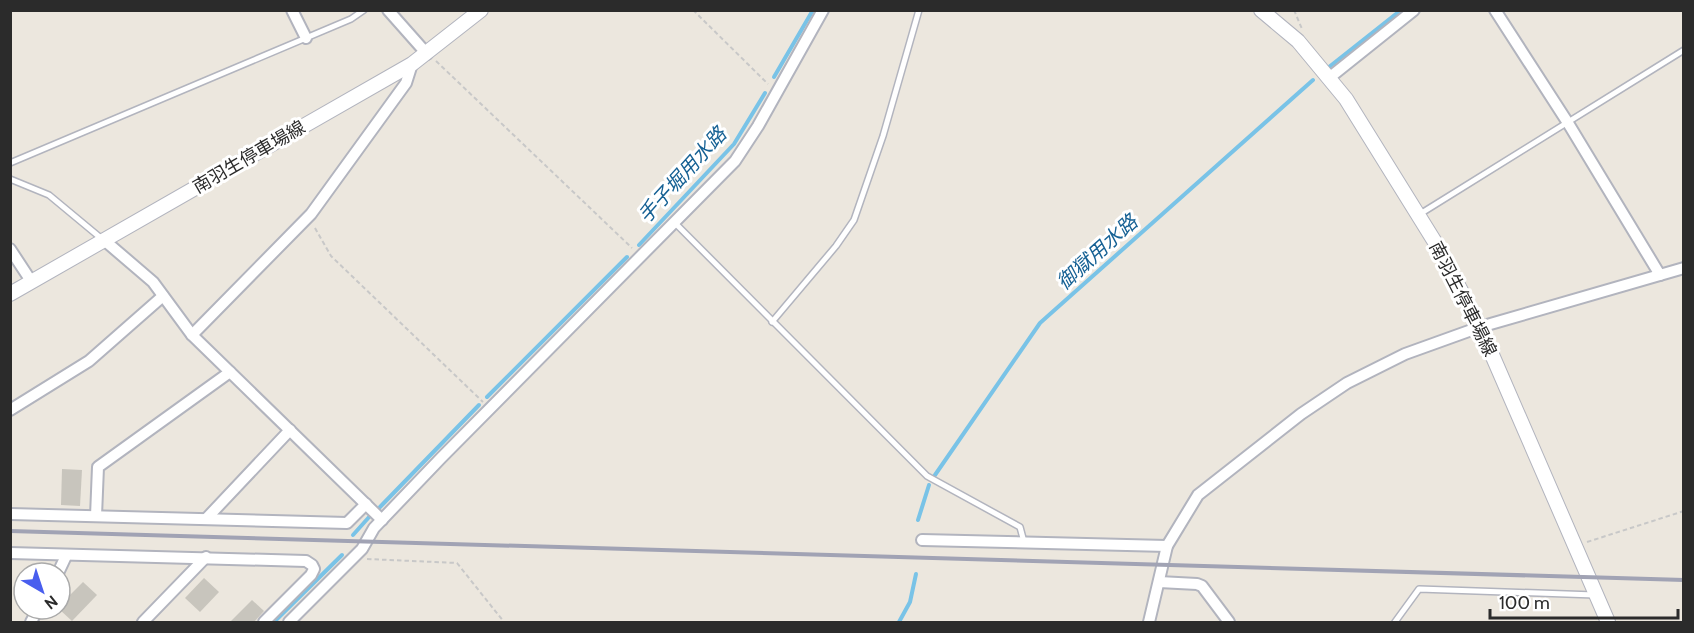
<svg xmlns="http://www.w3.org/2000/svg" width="1694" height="633" viewBox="0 0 1694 633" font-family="Cabin,'Noto Sans JP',sans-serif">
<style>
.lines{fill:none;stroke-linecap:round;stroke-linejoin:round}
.stream{stroke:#79c3e7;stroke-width:4}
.building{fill:#c8c5bd}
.service-casing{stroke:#b2b4be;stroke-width:8}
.minor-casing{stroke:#b2b4be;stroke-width:14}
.secondary-casing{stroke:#b2b4be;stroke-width:16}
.path{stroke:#c8c8c8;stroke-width:2;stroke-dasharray:4.5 3;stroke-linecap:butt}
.service{stroke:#fff;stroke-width:5}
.minor{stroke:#fff;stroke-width:10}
.secondary{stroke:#fff;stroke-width:14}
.rail{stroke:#a1a3b4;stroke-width:4}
.labels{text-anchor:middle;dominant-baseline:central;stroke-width:6;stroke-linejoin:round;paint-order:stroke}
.street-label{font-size:18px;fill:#2b2b2b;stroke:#fff}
.water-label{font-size:20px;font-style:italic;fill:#166194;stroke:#fff}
</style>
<rect width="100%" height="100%" fill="#ece7de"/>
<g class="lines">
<g class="stream">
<path d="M1329,67L1401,10"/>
<path d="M774,77L813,10"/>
<path d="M639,245L734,144L765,93"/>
<path d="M487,397L627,257"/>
<path d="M935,475L1040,323L1313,80"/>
<path d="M380,507L479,405"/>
<path d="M918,520L929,485"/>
<path d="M353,535L370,516"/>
<path d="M274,622L342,555"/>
<path d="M899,622L910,602L916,574"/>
</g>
</g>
<g class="building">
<path d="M62,469L82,470L80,506L61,505Z"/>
<path d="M204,578L219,592L200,612L185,598Z"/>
<path d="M83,582L97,595L72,621L59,609L60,605Z"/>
<path d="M252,600L264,611L254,622H230Z"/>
</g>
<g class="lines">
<defs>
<g id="service">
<path d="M10,163L351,19L364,10"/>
<path d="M10,179L49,195L102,239"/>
<path d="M1420,214L1684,50"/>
<path d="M675,223L927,476L1020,527L1024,542"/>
<path d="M772,322L836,246L854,220L883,136L919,10"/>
<path d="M1395,622L1419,589L1595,595"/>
</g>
<g id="minor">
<path d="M292,10L306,38"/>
<path d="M388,10L427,54"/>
<path d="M1495,10L1568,123L1660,275"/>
<path d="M1329,78L1414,10"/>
<path d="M104,240L153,282L192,335L382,520"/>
<path d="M10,249L31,281"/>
<path d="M192,335L311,214L406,83L412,64"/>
<path d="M10,410L89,361L163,296"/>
<path d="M10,514L347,523L366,504"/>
<path d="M96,516L98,467L230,372"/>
<path d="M206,519L290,430"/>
<path d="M922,540L1167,546"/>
<path d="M10,553L306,561L312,565L314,569L311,575L264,622"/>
<path d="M58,573L66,556"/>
<path d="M1159,582L1197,584L1202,586L1229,622"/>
<path d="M31,622L38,609"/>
<path d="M143,622L206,557"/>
<path d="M289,622L362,549L374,528L441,458L735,161L758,126L823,10"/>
<path d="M1149,622L1167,546L1198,495L1301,414L1347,383L1405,354L1480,327L1684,268"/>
</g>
<g id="secondary">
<path d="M1261,10L1298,41L1346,99L1438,247L1480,327L1608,622"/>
<path d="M10,294L412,64L481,10"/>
</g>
</defs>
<use href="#service" class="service-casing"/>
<use href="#minor" class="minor-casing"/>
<use href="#secondary" class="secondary-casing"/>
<g class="path">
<path d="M693,10L768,84"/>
<path d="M1294,10L1302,29"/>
<path d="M436,61L632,248"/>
<path d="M315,228L331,256L483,402"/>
<path d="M1587,542L1684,511"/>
<path d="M367,559L457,563L504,622"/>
</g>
<use href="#service" class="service"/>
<use href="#minor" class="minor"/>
<use href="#secondary" class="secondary"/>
<path class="rail" d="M10,531L1684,580"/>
</g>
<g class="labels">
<g class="street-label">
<text transform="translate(249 157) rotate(-30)">南羽生停車場線</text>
<text transform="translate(1463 299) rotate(63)">南羽生停車場線</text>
</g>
<g class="water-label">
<text transform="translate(682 175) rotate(-48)">手子堀用水路</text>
<text transform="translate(1097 252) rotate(-42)">御獄用水路</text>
</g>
</g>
<rect width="1694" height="633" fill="none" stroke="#2b2b2b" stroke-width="24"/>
<g transform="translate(42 591) rotate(141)"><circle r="28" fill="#ffffff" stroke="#aaaaaa" stroke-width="1.5"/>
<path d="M0-4.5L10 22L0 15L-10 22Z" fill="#495eee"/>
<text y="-9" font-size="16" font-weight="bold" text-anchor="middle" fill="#2b2b2b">N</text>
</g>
<path d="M1490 609v9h188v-9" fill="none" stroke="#2b2b2b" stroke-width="3"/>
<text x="1499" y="609" font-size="18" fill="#2b2b2b" stroke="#ffffff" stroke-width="4.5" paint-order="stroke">100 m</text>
</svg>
